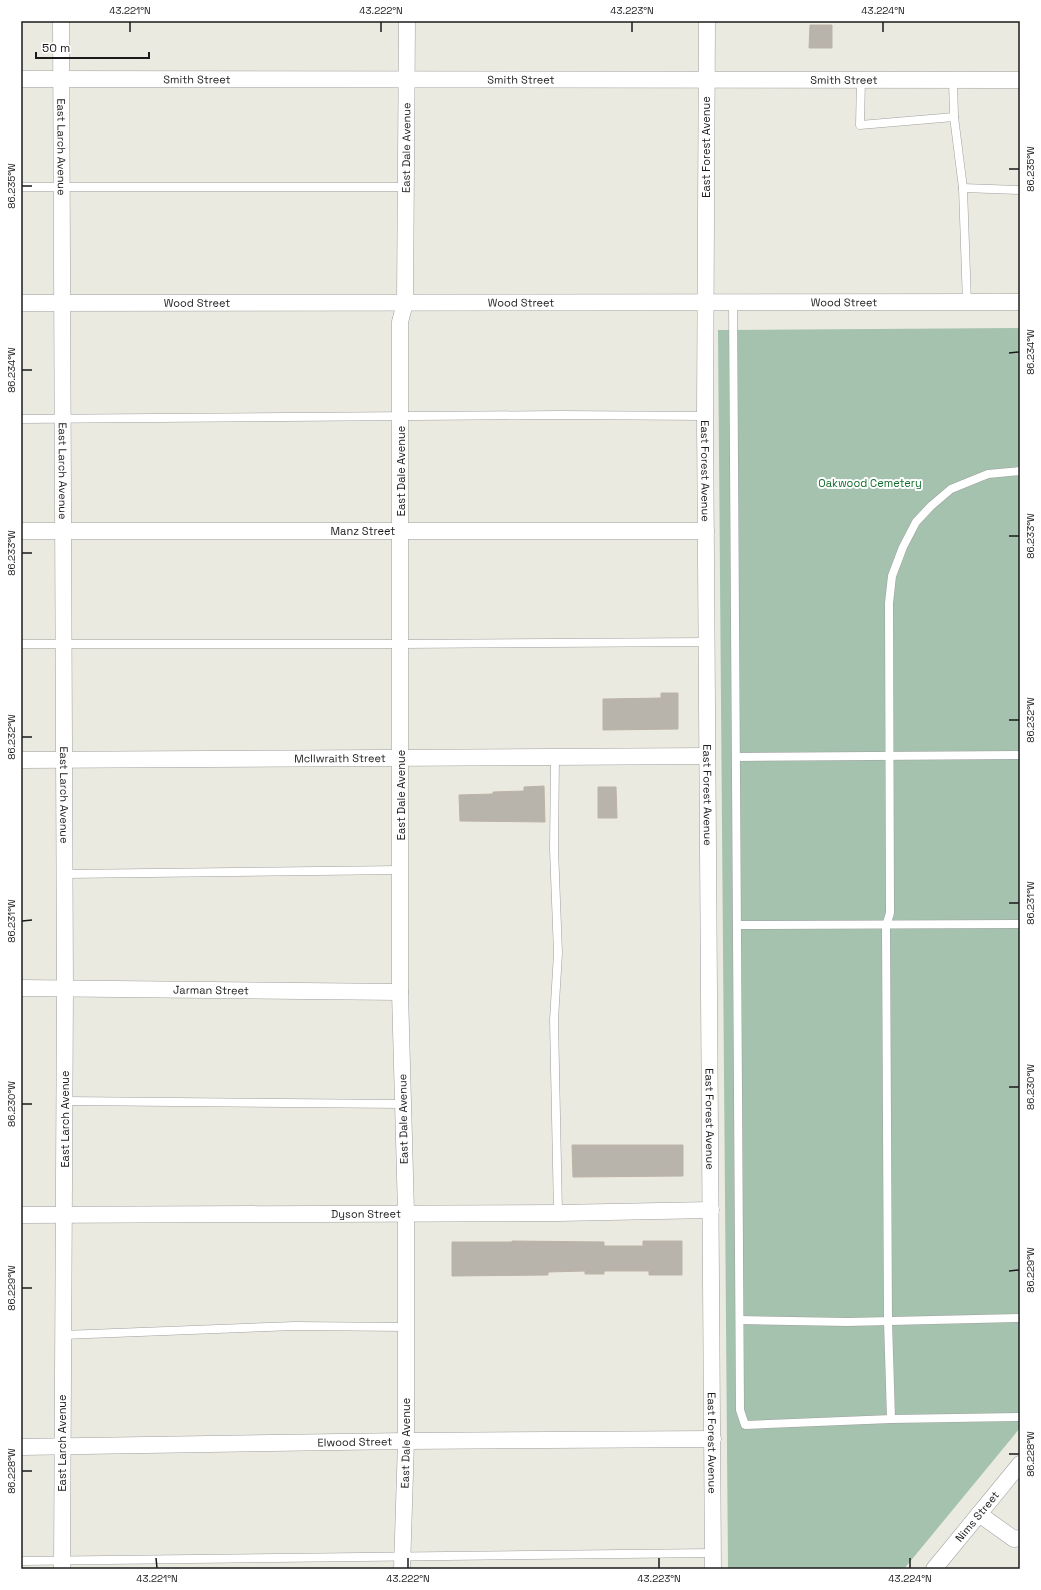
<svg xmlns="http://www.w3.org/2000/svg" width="1041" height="1590" viewBox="0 0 1041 1590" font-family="'Space Grotesk',sans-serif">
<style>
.cemetery{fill:#a4c2ae}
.building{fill:#b8b3ab;stroke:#bcb3a5}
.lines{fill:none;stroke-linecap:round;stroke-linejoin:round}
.lane-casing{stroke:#9f9f9f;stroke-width:9}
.street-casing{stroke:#9f9f9f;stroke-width:17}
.lane{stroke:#fff;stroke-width:8}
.street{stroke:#fff;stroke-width:16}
.ticks{fill:none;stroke:#1b1b1b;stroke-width:1.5}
.labels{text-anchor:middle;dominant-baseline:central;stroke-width:4;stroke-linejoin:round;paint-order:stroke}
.street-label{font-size:11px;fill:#1b1b1b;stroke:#fff}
.park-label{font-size:11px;fill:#136e2c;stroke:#fff}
.neatline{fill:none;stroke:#1b1b1b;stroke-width:1.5}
.ticks-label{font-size:10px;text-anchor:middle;fill:#1b1b1b}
</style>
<rect width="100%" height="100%" fill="#ebeae1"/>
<path class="cemetery" d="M1020,328V1428L904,1569H728L718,330Z"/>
<g class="building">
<path d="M810,25H832V48H809Z"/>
<path d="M661,693H678V729L603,730V699L661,698Z"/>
<path d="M544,786L545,822L460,821L459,795L493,794V792L524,791V787Z"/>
<path d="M598,787H616L617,818H598Z"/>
<path d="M572,1145H683V1176L573,1177Z"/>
<path d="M512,1241L604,1242V1246H643V1241H682V1275H649V1271H604V1274H585V1271L548,1272V1275L452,1276V1242H512Z"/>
</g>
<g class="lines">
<defs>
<g id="lane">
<path d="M861,79L860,125L954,117"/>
<path d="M953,80L954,117L963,188L967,303"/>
<path d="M21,187H406"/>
<path d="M963,188L1020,190"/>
<path d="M733,302L740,1410L745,1425L891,1419L1020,1417"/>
<path d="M21,419L560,415L705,416"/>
<path d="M21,644H401L707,642"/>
<path d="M555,757L554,849L558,953L554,1020L558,1213"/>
<path d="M736,757L1020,755"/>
<path d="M65,874L401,870"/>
<path d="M737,925L1020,924"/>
<path d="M65,1101L403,1104"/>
<path d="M740,1320L848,1322L1020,1318"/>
<path d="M63,1335L295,1326L406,1327"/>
<path d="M891,1419L888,1321L886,926L890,913L889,603L892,576L903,547L916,522L931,506L951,489L988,474L1020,471"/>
<path d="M21,1561L713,1553"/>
</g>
<g id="street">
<path id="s1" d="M61,21L65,988L62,1569"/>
<path id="s2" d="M707,21L705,416L713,1569"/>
<path id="s3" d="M21,79L1020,80"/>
<path id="s4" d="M21,303L1020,302"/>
<path id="s5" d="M21,531H706"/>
<path id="s6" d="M21,760L707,756"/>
<path id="s7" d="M21,988L400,992"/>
<path id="s8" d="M21,1215L558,1213L711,1210"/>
<path id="s9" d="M21,1447L406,1441L713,1439"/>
<path d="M979,1514L1014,1539L1020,1538"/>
<path id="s10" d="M402,1569L406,1441V1212L400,992V322L405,303L407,21"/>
<path id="s11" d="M934,1569L1020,1464"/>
</g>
</defs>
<use href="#lane" class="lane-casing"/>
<use href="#street" class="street-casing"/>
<use href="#lane" class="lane"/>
<use href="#street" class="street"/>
</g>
<path class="ticks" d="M130,22V32M381,22V32M632,22V32M883,22V32M1009,169H1019M22,186H32M1009,353L1019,352M22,370H32M1009,536H1019M22,553H32M1009,720H1019M22,737H32M1009,903H1019M22,921L32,920M1009,1087H1019M22,1104H32M1009,1271L1019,1270M22,1288H32M1009,1454H1019M22,1471H32M156,1558L157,1568M408,1558V1568M659,1558V1568M910,1558V1568"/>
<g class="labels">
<g class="street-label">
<text stroke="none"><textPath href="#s3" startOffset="176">Smith Street</textPath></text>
<text stroke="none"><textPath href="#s3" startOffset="500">Smith Street</textPath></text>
<text stroke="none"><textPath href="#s3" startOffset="823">Smith Street</textPath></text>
<text stroke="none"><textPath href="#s1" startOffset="126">East Larch Avenue</textPath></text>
<text stroke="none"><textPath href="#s10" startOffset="1422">East Dale Avenue</textPath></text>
<text transform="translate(706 147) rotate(-90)">East Forest Avenue</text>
<text stroke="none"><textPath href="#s4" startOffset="500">Wood Street</textPath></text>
<text stroke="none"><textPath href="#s4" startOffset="823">Wood Street</textPath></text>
<text stroke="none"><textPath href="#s4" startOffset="176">Wood Street</textPath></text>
<text stroke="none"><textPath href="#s1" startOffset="450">East Larch Avenue</textPath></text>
<text transform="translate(401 471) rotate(-90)">East Dale Avenue</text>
<text stroke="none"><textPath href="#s2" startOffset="450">East Forest Avenue</textPath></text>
<text stroke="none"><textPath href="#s5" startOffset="342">Manz Street</textPath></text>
<text stroke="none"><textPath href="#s6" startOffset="319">McIlwraith Street</textPath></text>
<text stroke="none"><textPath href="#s1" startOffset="774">East Larch Avenue</textPath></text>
<text transform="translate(401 795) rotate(-90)">East Dale Avenue</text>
<text stroke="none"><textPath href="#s2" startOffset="774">East Forest Avenue</textPath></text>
<text stroke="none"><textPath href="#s7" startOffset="190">Jarman Street</textPath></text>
<text transform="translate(65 1119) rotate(-90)">East Larch Avenue</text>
<text transform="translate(403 1119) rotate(-91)">East Dale Avenue</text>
<text stroke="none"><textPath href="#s2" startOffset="1098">East Forest Avenue</textPath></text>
<text stroke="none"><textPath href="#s8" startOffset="345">Dyson Street</textPath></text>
<text stroke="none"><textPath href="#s9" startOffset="334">Elwood Street</textPath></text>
<text transform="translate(62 1443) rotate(-90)">East Larch Avenue</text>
<text stroke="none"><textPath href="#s10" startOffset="126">East Dale Avenue</textPath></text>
<text stroke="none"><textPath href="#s2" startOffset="1422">East Forest Avenue</textPath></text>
<text stroke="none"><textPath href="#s11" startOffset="68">Nims Street</textPath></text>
</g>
<g class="park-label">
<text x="870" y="483">Oakwood Cemetery</text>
</g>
</g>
<rect width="1041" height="1590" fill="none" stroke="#ffffff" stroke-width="44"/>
<path d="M36 52v6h113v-6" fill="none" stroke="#1b1b1b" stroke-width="2"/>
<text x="42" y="52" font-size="12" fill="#1b1b1b" stroke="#ffffff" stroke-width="3" paint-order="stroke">50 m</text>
<rect x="22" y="22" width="997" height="1546" class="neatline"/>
<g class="ticks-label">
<text x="130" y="14">43.221°N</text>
<text x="381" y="14">43.222°N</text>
<text x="632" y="14">43.223°N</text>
<text x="883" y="14">43.224°N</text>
<text transform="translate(1030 169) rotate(-90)" y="4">86.235°W</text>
<text transform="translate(11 186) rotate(-90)" y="4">86.235°W</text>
<text transform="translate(1030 352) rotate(-90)" y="4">86.234°W</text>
<text transform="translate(11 370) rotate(-90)" y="4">86.234°W</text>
<text transform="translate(1030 536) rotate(-90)" y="4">86.233°W</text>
<text transform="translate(11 553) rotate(-90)" y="4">86.233°W</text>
<text transform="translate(1030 720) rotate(-90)" y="4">86.232°W</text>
<text transform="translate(11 737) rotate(-90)" y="4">86.232°W</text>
<text transform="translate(1030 903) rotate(-90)" y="4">86.231°W</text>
<text transform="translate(11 921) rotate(-90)" y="4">86.231°W</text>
<text transform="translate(1030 1087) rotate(-90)" y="4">86.230°W</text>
<text transform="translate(11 1104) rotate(-90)" y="4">86.230°W</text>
<text transform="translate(1030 1270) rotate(-90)" y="4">86.229°W</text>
<text transform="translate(11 1288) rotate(-90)" y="4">86.229°W</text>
<text transform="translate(1030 1454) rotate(-90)" y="4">86.228°W</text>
<text transform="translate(11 1471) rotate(-90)" y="4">86.228°W</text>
<text x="157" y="1582">43.221°N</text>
<text x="408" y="1582">43.222°N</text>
<text x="659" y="1582">43.223°N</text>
<text x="910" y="1582">43.224°N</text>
</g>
</svg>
